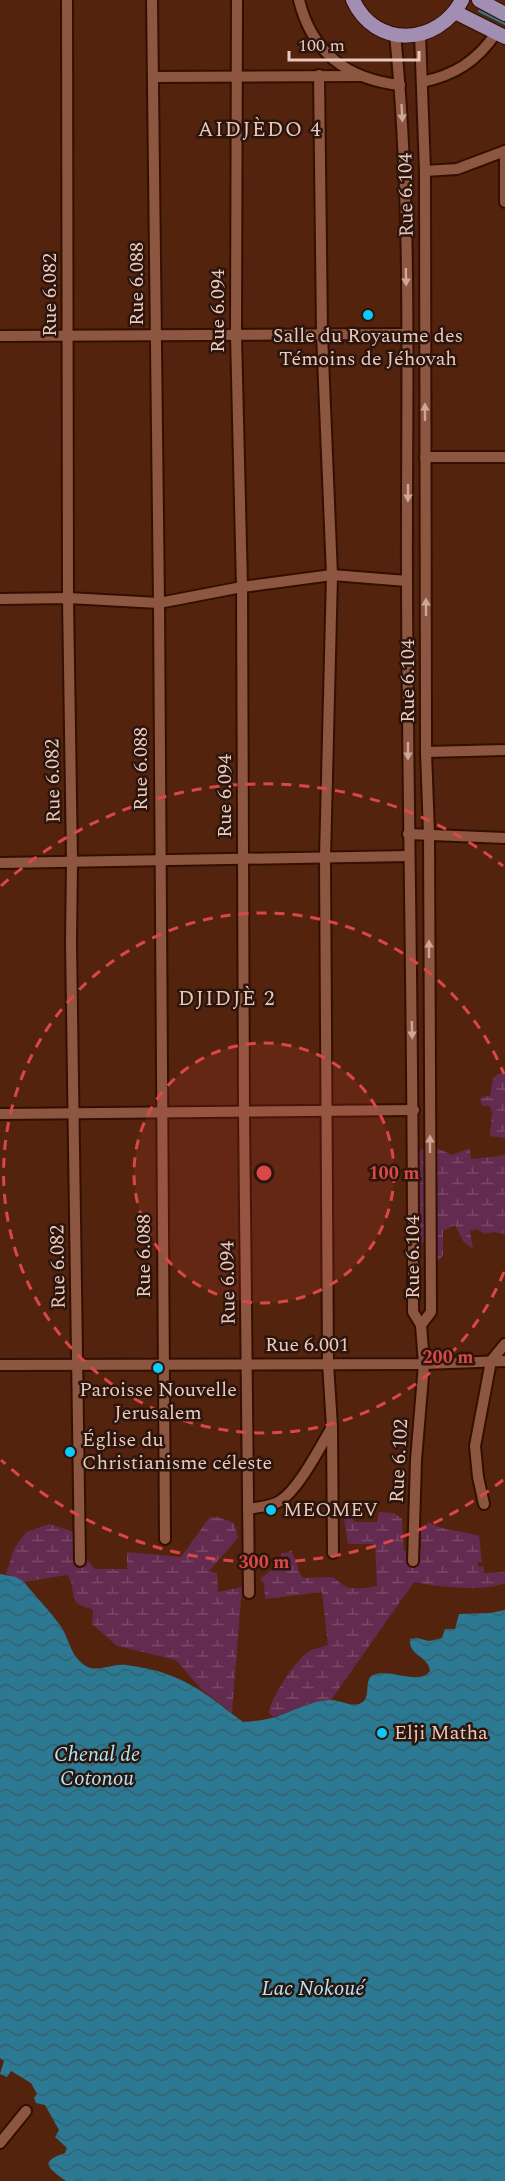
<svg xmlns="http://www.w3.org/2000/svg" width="505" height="2181" viewBox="0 0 505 2181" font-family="Spectral,serif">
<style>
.wetland{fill:url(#wetland-marsh)}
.water{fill:url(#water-waves)}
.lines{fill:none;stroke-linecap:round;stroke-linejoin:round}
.stream{stroke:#2b7992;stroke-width:2}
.minor-casing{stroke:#330f01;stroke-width:14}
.major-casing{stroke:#330f01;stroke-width:16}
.minor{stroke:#8c5640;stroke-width:10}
.major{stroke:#a28eb2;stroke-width:14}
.oneway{fill:#cda698}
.ring{fill:none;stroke:#da4846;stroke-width:3;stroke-dasharray:10 8}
.poi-dot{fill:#0ccafa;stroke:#2b150c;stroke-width:2}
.labels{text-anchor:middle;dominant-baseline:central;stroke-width:5;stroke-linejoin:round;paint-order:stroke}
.street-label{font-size:20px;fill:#e9c9bd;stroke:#2b150c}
.poi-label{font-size:20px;fill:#e9c9bd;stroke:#2b150c;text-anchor:start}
.neighbourhood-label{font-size:21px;letter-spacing:1.5px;fill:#e9c9bd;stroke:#2b150c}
.water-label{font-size:21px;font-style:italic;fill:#abe7fd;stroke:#2b150c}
.centre{fill:#da4846;stroke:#2b150c;stroke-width:3}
.ring-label{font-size:18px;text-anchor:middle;font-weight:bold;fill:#da4846;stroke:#2b150c;stroke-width:5;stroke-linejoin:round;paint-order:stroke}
</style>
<defs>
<pattern id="wetland-marsh" width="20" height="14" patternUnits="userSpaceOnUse" patternTransform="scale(1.5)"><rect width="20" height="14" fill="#632b4f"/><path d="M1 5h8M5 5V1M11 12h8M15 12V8" fill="none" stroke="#794866"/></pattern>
<pattern id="water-waves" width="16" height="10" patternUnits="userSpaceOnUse" patternTransform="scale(1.5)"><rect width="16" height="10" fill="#2b7992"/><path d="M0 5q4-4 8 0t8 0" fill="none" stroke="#36616e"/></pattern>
</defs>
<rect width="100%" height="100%" fill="#54230d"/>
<g class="wetland">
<path d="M505,1073V1138L490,1136L492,1113L490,1106H482L480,1099L482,1097L490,1096L493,1078L498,1074Z"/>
<path d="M430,1145L452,1155L470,1148L471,1159L500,1156L505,1154V1234L493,1232L485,1234L477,1229L470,1231L473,1249L463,1241L455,1225L443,1231V1255L434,1266L425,1265L423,1260L432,1256L428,1244L411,1241L409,1156Z"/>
<path d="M379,1512L394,1513L402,1519L404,1551L421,1549V1529L429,1522C444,1532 462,1530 479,1536L482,1562H478V1566L484,1567V1573L505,1572V1583C484,1592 437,1587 414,1582L331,1700L315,1702L274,1717L269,1713C269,1700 298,1656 310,1651C316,1648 323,1647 328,1645L322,1592L265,1599L264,1584L260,1579L274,1568L287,1567V1562L281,1559V1553H287L292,1550V1555C299,1561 296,1571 303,1578L333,1577C348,1592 357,1589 377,1586L375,1544H348L344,1519L353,1517L354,1522H377Z"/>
<path d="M210,1517H218L234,1523L238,1538L209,1571L217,1573L218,1592L242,1587L232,1713L202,1690L176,1660L117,1646L92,1624L93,1610C89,1608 82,1606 78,1604C70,1597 75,1583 67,1575L24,1582L6,1574L14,1549L26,1532L49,1524L75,1532L80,1551L95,1569H127V1552L181,1557Z"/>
</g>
<path class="water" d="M0,1574L16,1577L24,1582C36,1597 51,1612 62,1628C70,1642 71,1657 86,1666C97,1673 113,1663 126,1665C181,1672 201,1690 243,1722C254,1721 265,1720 276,1717C293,1711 310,1701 329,1700C339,1699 352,1708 361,1703C372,1698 363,1680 373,1675C390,1668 420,1686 430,1671C429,1656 408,1656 410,1639L417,1638L429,1641L442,1638L445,1629H455L459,1614L490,1613L505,1610V2181H66C50,2169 37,2162 65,2153L67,2148L55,2137L59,2130L45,2105L36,2103L34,2098L37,2094L31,2083L11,2071L7,2077L0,2074L4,2061L0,2058Z"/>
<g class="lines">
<path class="stream" d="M479,11L505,24"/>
<defs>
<g id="minor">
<path d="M67,0L68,598L72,862L71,942L80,1561"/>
<path d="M152,0L159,603L165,1539"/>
<path d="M237,0L236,335L242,587L244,1112L249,1593"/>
<path d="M299,0C312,53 347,79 400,85"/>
<path d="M395,34C413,217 406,402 407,586C408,828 414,1070 413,1312L421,1325L424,1364L416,1460L413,1561"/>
<path d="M420,34L425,171L426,752L429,833L431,1312L421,1325"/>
<path d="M319,75L322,334L332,575L325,858L328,1363L332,1427L333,1553"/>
<path d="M153,77L360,76"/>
<path d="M422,82C455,75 477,61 496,33"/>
<path d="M505,151V202"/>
<path d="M425,171L457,169L505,151"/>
<path d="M0,336L407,334"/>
<path d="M425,457H505"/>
<path d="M0,599L68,598L159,603L242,587L332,575L407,581"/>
<path d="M426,752L505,750"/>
<path d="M408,834L505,838"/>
<path d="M0,863L409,856"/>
<path d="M0,1114L414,1110"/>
<path d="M0,1365L424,1364L505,1361"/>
<path d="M484,1504L478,1477L475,1446L491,1361L505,1344"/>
<path d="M248,1509C258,1507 271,1507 280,1501C299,1489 320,1447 332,1427"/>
<path d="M0,2143L26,2111"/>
</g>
<g id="major">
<path d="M353,0C375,49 438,46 462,0"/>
<path d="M479,0L505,14"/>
<path d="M455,12L505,37"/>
</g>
</defs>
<use href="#minor" class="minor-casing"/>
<use href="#major" class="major-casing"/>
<use href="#minor" class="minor"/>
<use href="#major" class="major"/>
</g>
<defs><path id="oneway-solid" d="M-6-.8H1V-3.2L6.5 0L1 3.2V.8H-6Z" transform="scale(1.5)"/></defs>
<g class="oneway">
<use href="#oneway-solid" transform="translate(402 113) rotate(87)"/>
<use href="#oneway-solid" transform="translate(406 277) rotate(89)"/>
<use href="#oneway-solid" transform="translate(425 412) rotate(-90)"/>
<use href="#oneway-solid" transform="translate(408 493) rotate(90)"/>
<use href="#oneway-solid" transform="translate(426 607) rotate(-90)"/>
<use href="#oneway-solid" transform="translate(408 751) rotate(90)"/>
<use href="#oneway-solid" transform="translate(429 949) rotate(-90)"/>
<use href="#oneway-solid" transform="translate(412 1030) rotate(89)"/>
<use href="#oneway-solid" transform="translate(430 1144) rotate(-90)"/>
</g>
<circle cx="264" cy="1173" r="130" fill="#da4846" fill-opacity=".12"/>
<g class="ring">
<circle cx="264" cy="1173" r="130"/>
<path d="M504 1272A260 260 0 1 1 504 1074"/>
<path d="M503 1480A389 389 0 0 1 1 1460M1 886A389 389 0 0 1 503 866"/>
</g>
<g class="poi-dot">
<circle cx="368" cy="315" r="6"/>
<circle cx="158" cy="1368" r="6"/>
<circle cx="70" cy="1452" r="6"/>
<circle cx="271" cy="1510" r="6"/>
<circle cx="382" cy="1733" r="6"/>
</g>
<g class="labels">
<g class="street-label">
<text transform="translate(406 195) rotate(-91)">Rue 6.104</text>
<text transform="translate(137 284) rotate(-90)">Rue 6.088</text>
<text transform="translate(50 295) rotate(-90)">Rue 6.082</text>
<text transform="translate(218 311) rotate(-90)">Rue 6.094</text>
<text transform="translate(408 681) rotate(-90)">Rue 6.104</text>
<text transform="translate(141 769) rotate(-90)">Rue 6.088</text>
<text transform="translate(53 781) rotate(-91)">Rue 6.082</text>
<text transform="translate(225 796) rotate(-90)">Rue 6.094</text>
<text transform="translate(144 1256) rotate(-90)">Rue 6.088</text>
<text transform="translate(413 1257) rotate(-90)">Rue 6.104</text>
<text transform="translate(58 1267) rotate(-91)">Rue 6.082</text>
<text transform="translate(228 1283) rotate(-91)">Rue 6.094</text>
<text x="307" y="1345">Rue 6.001</text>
<text transform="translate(399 1461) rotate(-87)">Rue 6.102</text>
</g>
<g class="poi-label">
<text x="368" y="336" text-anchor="middle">Salle du Royaume des<tspan x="368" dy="23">Témoins de Jéhovah</tspan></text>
<text x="158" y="1390" text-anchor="middle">Paroisse Nouvelle<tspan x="158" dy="23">Jerusalem</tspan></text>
<text x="82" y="1440">Église du<tspan x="82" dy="23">Christianisme céleste</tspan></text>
<text x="283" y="1510">MEOMEV</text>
<text x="394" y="1733">Elji Matha</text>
</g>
<g class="neighbourhood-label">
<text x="260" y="130">AIDJÈDO 4</text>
<text x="227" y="999">DJIDJÈ 2</text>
</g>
<g class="water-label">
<text x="97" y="1755">Chenal de<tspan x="97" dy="24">Cotonou</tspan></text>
<text x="313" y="1989">Lac Nokoué</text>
</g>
</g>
<circle cx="264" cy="1173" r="9" class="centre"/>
<g class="ring-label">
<text x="394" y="1179">100 m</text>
<text x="448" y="1363">200 m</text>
<text x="264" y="1568">300 m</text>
</g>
<path d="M289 51v9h130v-9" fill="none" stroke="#e9c9bd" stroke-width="3"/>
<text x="298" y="51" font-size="18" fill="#e9c9bd" stroke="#2b150c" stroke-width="4.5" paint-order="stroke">100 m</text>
</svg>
